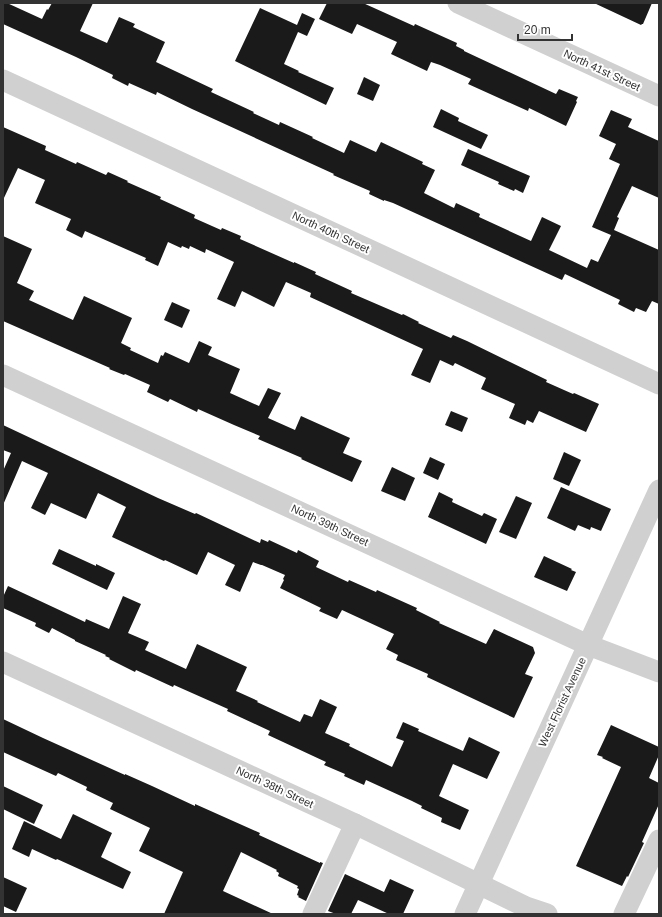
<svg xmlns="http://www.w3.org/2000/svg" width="662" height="917" viewBox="0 0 662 917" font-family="Helvetica,sans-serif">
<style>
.building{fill:#1a1a1a}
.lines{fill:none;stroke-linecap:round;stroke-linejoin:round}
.minor{stroke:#d0d0d0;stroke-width:21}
.labels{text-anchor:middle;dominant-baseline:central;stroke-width:4;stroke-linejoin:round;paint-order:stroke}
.street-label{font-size:11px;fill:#333;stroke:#fff}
</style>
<rect width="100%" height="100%" fill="#fff"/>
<g class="building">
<path d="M3,3H7L42,19L47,9L48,10L52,3H93L80,31L107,43L119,17L135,24L133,27L165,42L156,62L213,89L211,92L254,112L253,113L279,125L280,122L313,137L312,138L344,153L350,140L376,152L381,142L423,162L422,164L435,170L424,193L454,208L456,203L480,214L479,217L531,241L542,217L561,226L549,250L587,268L591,259L598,262L611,235L592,227L620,164L609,159L616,144L599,136L611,110L632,119L628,127L659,141V198L632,186L617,217L619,218L614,230L659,250V304L652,301L646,312L636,308L634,312L618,304L620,300L565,274L562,280L393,203L384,200V201L369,194L370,191L333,175L334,174L192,109L157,92L156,95L129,83L128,86L112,78L113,75L76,57L3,24Z"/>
<path d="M327,3H363L414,26L415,24L457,43L456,46L464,50V51L556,94L559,89L578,97L576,101L577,102L566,126L529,108L528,111L468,84L471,79L440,65L431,62L427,71L391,54L397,42L357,24L352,34L319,19Z"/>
<path d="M594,3H652L643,24H642L641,25Z"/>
<path d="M260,8L297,25L302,13L315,19L307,36L298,32L284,64L299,71L298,72L334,88L326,105L235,61Z"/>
<path d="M364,77L380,85L373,101L357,94Z"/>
<path d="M441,109L459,118L458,121L488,135L481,149L433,127Z"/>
<path d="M3,127L46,146L45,150L76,164L77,162L106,175L108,172L128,181L127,182L161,197L160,199L195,215L194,218L221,230L222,228L241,236L240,239L294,263V262L316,272L315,274L352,291L351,293L402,315L403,314L419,322L418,323L451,338L453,335L467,341L547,380L546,382L573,394L574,393L599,404L586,432L539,411L533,423L527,420L525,425L509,418L515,404L481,389L486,378L455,363L453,366L440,360L430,383L411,375L423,349L310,297L311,293L286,282L274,307L242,291L235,307L217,299L234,262L206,249L205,253L190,246L189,249L182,246L181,248L168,242L158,266L145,260L146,258L85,231L82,238L66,230L71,219L35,203L45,180L18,168L3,200Z"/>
<path d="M468,149L530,176L523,193L515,189L514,191L498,184L499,182L461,165Z"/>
<path d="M3,236L32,249L17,283L34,291L29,300L73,320L84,296L132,318L121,343L131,348L130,350L158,363L161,355L163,356L165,352L189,363L199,341L212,347L208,355L240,369L230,393L259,406L268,388L281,393L268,418L295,430L301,416L350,438L343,453L362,461L352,482L301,459L302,458L258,439L260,436L234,425L198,409L197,412L170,399L168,402L147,392L150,385L125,374L124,375L109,369L110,368L3,321Z"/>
<path d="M172,302L190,310L182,328L164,320Z"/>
<path d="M451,411L468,418L462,432L445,425Z"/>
<path d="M3,425L158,498L195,514L196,513L260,543L261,539L268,542L269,540L297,553L298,550L319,561L316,567L348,582L349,580L376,592L377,590L417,608L416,610L440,622L439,623L486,644L494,629L533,647L535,653L525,674L533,677L514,718L427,677L428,674L396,660L398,655L386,649L394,634L342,610L337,619L319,611L321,608L280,588L284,580L283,579L285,575L262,565H261L253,562L240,592L225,585L235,565L208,552L197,575L165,560L164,561L112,537L126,507L98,493L86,519L51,503L45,515L31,508L48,473L22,461L3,505V471L11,453L3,450Z"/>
<path d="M564,452L581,460L569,486L553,479Z"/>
<path d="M430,457L445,464L438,480L423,473Z"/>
<path d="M392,467L415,478L405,501L381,491Z"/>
<path d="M561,487L611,509L601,531L591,527L590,530L578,525L575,531L547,518Z"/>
<path d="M439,492L453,499L452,502L482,516L484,513L497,519L486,544L428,517Z"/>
<path d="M516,496L532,503L516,539L499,532Z"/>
<path d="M59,549L96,566V564L115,573L107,590L52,564Z"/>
<path d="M544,556L572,569L571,570L576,572L567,591L534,577Z"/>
<path d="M8,586L85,622L86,619L109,629L123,596L141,604L128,633L149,642L145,650L186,669L197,644L247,667L236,691L258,701L257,702L300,722L304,714L312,717L320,699L337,707L325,733L350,744L349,746L392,767L404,741L396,738L403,722L419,729L418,731L463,751L469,737L500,752L487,779L453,764L439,796L469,810L460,830L441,822L442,818L421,808L422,806L412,801L366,780L364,785L344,776L345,774L324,765L326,762L268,735L270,731L227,711L228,709L174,685L173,687L136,670L135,672L109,659L110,658L105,656L106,655L75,641V640L52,628L49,633L35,626L36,623L3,608V597Z"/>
<path d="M3,719L43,738L125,775V774L152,786L195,806V804L260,833L259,835L320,863V862L323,863L306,901L298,897L299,896L297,895L299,889L297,888L298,886L278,876L279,873L276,871L277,870L241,852L223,891L273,914H164L183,872L139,851L150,828L110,809L113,803L86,790L87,787L58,773L56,776L3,752Z"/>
<path d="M611,725L659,747V755L649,778L659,783V804L642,842L644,843L628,877L627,876L622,886L576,866L621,767L602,758L603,757L597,755Z"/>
<path d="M3,786L43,805L34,824L3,809Z"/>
<path d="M73,814L112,833L101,857L131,872L123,889L57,859L56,860L32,849L29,857L12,849L24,821L61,839Z"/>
<path d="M345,874L384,892L390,879L414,890L403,914H389L358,900L351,914H336L328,911Z"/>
<path d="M3,877L27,888L16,912L3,906Z"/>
</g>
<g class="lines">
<g class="minor">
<path d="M458,3L659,96"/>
<path d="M3,80L659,384"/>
<path d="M3,375L588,645L659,672"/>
<path d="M3,662L355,824L526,907L547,914"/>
<path d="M313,914L355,824"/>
<path d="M465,914L659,490"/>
<path d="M624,914L659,840"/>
</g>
</g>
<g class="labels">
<g class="street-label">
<text transform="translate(602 70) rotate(25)">North 41st Street</text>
<text transform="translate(331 232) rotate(25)">North 40th Street</text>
<text transform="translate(330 525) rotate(25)">North 39th Street</text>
<text transform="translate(562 702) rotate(-65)">West Florist Avenue</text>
<text transform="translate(275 787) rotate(25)">North 38th Street</text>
</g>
</g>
<rect width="662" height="917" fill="none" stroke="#333333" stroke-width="8"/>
<path d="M518 34v6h54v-6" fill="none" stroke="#333333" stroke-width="2"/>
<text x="524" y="34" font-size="12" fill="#333333" stroke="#ffffff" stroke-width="3" paint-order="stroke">20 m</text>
</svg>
